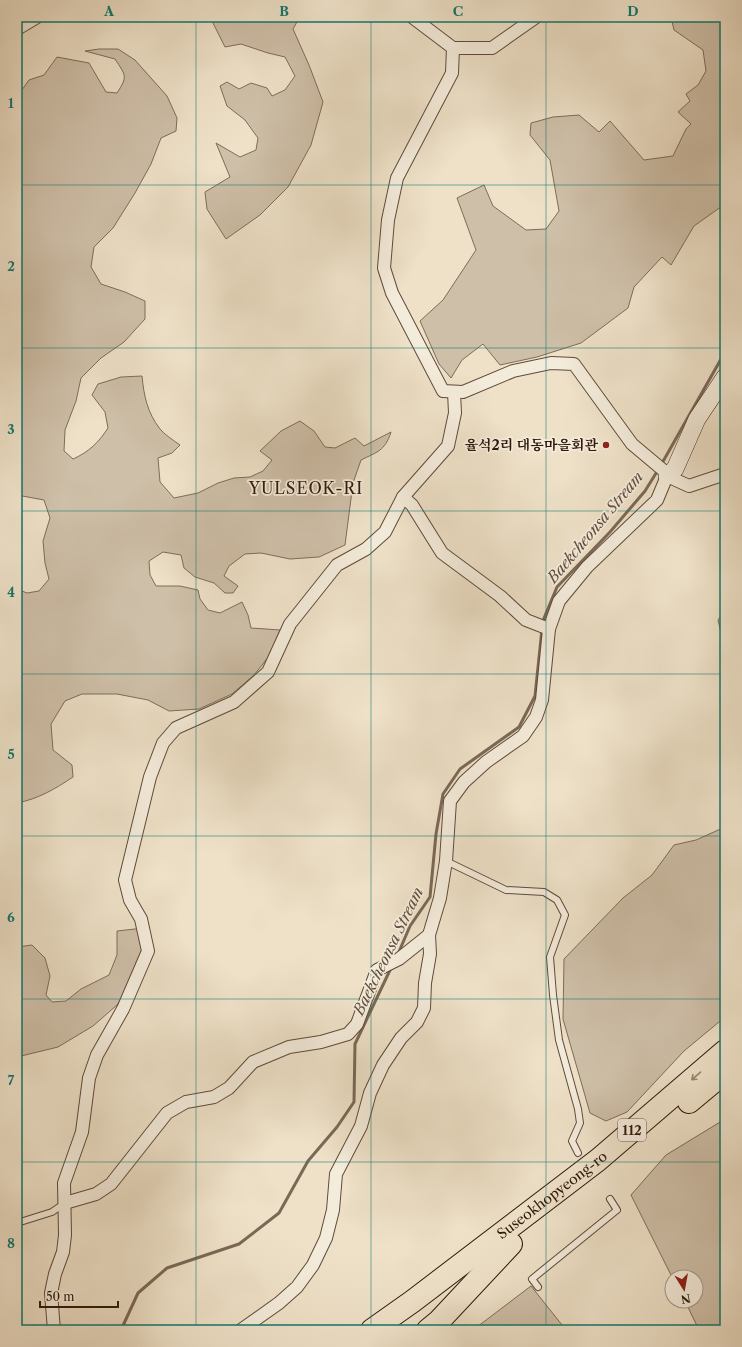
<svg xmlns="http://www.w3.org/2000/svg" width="742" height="1347" viewBox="0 0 742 1347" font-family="'Libre Caslon Text','Noto Serif KR',serif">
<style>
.green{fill:#cebfa8;stroke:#7e6c5a}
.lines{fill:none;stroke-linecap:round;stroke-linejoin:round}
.stream{stroke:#7b6856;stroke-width:3}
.lane-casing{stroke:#5f4a3b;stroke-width:8}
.street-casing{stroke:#5f4a3b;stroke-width:14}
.secondary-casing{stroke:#2f180c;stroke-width:18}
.highway-casing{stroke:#2f180c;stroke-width:24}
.lane{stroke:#f4ecdb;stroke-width:6}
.street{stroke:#f4ecdb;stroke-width:12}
.secondary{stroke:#f4ecdb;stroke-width:17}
.highway{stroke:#eee1c8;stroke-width:22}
.oneway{stroke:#988773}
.grid{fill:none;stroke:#0f766e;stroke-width:1;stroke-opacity:0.55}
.poi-dot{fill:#8f2418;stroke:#f4ecdb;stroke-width:1.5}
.labels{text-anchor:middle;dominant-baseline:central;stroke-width:3.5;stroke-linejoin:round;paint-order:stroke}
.shield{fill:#f4ecdb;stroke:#6a584a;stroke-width:1}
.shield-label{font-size:13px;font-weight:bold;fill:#2f180c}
.poi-label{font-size:14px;font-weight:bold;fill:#2f180c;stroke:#f4ecdb;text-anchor:end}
.street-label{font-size:14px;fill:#2f180c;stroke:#f4ecdb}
.water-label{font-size:15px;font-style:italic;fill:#614d3e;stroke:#f4ecdb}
.quarter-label{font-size:16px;letter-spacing:1px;fill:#2f180c;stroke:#f4ecdb}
.neatline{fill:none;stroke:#0f766e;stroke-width:1.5}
.grid-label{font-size:13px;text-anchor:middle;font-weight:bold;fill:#0f766e}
</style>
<rect width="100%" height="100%" fill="#eee1c8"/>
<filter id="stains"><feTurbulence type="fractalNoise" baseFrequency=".005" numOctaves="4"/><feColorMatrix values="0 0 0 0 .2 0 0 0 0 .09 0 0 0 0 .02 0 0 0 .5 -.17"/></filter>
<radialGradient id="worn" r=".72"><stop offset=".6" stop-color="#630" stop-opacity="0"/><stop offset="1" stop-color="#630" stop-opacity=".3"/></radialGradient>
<g class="green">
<path d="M214,17H322L298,20L293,29L309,65L323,102L311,145L288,187L260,215L226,239L207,209L205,192L230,177L216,143L240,157L256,150L258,138L245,120L227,106L220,86L227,82L239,89L251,83L267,88L272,96L285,90L295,76L285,57L268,53L241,44L225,47L213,23Z"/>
<path d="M671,17H725V204L694,226L671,265L662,257L634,287L628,308L581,343L537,357L500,365L483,344L462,360L451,378L439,364L420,321L443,300L476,250L457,198L484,185L493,206L526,230L546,229L559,211L550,160L530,135L531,123L553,117L579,115L599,132L610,121L644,160L673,156L686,129L691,124L678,112L690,101L686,94L698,85L706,71L703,50L674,30Z"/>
<path d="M99,49H118L135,60L167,96L177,118L176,131L161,138L151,164L135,193L113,228L94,247L91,267L101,284L125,292L145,301V319L124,342L101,358L81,378L76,401L65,430L64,451L73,459C89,452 99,442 108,428L105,412L92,395L98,384L121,377L142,376C144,396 147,412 160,429C165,435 173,440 180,445L172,453L158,458L160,482L174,498L198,493L218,483L234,478L250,477L263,471L272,460L260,451L281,431L300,421L314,431L325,447L335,448L355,438L364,446L391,432C385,451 377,452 361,460L353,483L345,545L319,557L290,559L261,553L245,554L229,566L224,576L238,586L233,593H225L214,583L195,577L184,568L181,555L163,552L149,561L150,575L156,586H180L198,590L200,599L208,610L220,613L242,602L248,615L251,628L280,630L270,655L254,675L232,694L199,709L169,711L148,700L117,694H82L65,701L51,724L53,750L72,765L73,777C55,789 38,799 17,803V589L27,593L39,591L49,579L45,563L43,541L50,518L44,500L17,495V97L29,80L44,75L57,57L89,63L106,92L117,93C128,76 126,76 115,59L85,51Z"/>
<path d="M725,610V649L718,620Z"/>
<path d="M725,827V1017L684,1051L627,1112L606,1121L590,1113L563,1019L564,959L623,898L652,875L674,845L696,840Z"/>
<path d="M144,928L145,944L138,975L117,1005L93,1026L58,1047L17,1057V947L32,945L45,958L50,976L46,995L52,1002L66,1001L81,989L109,975L117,955V931Z"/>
<path d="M725,1119V1330H699L685,1301H696V1277H672L631,1195L666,1155Z"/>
<path d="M531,1286L566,1330H473Z"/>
</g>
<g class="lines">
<g class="stream">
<path d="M661,465L725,352"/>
<path d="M542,623L557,587L610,532L645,491L658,470"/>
<path d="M398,954L410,926L430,897L436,834L443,794L460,769L519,727L535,696L542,629"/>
<path d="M121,1330L138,1293L167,1268L239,1244L279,1213L308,1161L337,1127L354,1102L355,1044L391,968"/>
</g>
<defs>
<g id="lane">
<path d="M446,861L506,890L544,892L557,900L565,915L550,957L553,995L559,1040L578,1109L580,1123L572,1141L578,1153"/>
<path d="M17,1223L52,1212L65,1203"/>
<path d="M538,1287L532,1279L617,1210L610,1199"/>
</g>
<g id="street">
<path d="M412,17L453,48H492L536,17"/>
<path d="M17,29L37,17"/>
<path d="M453,48L452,73L397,178L388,220L384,268L392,293L443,391L463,392L513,371L551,363L574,364L632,444L663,470L667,476"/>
<path d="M667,476L689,486L725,474"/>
<path d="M403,497L412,505L442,553L500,596L526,620L549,629"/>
<path d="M65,1203L96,1194L111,1184L167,1113L186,1102L214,1097L229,1088L253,1062L289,1047L321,1042L348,1034L357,1024L377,970L399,959L429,935"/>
<path d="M54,1330L51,1293L55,1274L63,1252L65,1235L64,1183L82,1132L89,1078L97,1055L123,1009L148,951L141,919L130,900L125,880L150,777L163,743L176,728L234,702L268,672L290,624L337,565L366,549L385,532L403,497L448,446L455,413L454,392"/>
<path d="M241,1330L279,1303L297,1287L313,1265L326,1238L333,1210L336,1174L361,1126L370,1093L383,1065L401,1038L417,1022L424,1008L425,983L430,954L429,935L440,898L446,861L450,801L464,782L486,762L523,736L536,717L542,700L549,629L559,601L587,567L657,500L667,476"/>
</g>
<path id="secondary" d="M667,476L675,469L697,419L725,377"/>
<g id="highway">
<path d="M689,1102L725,1072"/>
<path id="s1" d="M372,1330L413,1301L598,1160L725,1051"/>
<path d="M428,1330L439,1321L511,1244"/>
</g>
</defs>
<use href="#lane" class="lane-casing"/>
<use href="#street" class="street-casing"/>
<use href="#secondary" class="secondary-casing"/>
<use href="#highway" class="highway-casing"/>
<use href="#lane" class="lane"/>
<use href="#street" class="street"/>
<use href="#secondary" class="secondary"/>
<use href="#highway" class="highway"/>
</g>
<defs><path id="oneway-shaft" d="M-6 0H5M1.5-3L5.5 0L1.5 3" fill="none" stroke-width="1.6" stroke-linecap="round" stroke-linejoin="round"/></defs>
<use class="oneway" href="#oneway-shaft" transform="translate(696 1076) rotate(139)"/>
<path class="grid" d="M196,17V1330M371,17V1330M546,17V1330M17,185H725M17,348H725M17,511H725M17,674H725M17,836H725M17,999H725M17,1162H725"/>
<circle class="poi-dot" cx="606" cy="445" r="4"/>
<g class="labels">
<rect class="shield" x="618" y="1119" width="28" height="22" rx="3"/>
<g class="shield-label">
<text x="632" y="1130">112</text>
</g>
<g class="poi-label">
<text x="598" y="445">율석2리 대동마을회관</text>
</g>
<g class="street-label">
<text stroke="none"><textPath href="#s1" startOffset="225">Suseokhopyeong-ro</textPath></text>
</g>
<g class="water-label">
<text transform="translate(595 527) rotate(-50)">Baekcheonsa Stream</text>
<text transform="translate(388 951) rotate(-64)">Baekcheonsa Stream</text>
</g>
<g class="quarter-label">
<text x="306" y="488">YULSEOK-RI</text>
</g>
</g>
<rect width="742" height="1347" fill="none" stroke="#eee1c8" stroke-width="44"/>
<g transform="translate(684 1289) rotate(169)"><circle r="19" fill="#f4ecdb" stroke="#a59788"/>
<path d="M0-3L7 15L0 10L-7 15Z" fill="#8f2418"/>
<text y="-6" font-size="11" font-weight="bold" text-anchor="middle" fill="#2f180c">N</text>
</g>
<path d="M40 1301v6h78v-6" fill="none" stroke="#2f180c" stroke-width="2"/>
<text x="46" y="1301" font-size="12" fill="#2f180c" stroke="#f4ecdb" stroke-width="3" paint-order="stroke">50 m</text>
<rect x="22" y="22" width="698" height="1303" class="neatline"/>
<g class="grid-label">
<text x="109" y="16">A</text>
<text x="284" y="16">B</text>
<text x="458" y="16">C</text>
<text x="633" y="16">D</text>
<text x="11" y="108">1</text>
<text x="11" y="271">2</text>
<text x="11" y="434">3</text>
<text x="11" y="597">4</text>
<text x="11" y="759">5</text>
<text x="11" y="922">6</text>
<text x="11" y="1085">7</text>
<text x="11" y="1248">8</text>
</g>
<rect width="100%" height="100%" filter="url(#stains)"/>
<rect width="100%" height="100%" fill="url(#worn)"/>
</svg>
